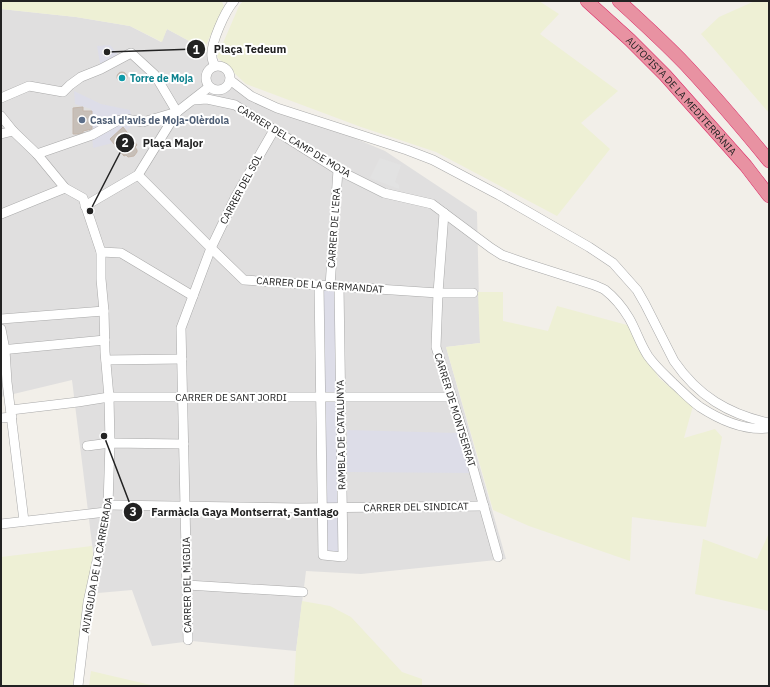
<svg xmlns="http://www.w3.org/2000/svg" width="770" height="687" viewBox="0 0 770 687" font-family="'IBM Plex Sans',sans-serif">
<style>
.residential{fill:#e0dfdf}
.farmland{fill:#eef0d5}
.parking{fill:#e2e2e2}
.plaza{fill:#dddde8}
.building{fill:#c7bfb8;stroke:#c4b6ab}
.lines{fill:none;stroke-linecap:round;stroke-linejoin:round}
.minor-casing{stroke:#a9a9a9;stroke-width:10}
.highway-casing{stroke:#dc2a67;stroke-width:14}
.minor{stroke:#fff;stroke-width:9}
.highway{stroke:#e892a2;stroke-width:13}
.culture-dot{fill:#0f9aa8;stroke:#fff;stroke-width:1.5}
.service-dot{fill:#5c6f8a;stroke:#fff;stroke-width:1.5}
.labels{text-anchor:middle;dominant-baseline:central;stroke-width:4;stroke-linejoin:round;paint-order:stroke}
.culture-label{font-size:10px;font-weight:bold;fill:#0d838f;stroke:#fff;text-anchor:start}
.street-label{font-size:10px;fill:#222;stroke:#fff}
.service-label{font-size:10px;font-weight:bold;fill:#4e5e75;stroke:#fff;text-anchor:start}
.leader{fill:none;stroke:#222;stroke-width:1.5}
.callout-dot{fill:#222;stroke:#fff;stroke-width:1.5}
.mark-label{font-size:12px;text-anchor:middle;font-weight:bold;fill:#fff}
.callout-label{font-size:11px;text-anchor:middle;font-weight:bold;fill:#222;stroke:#fff;stroke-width:4;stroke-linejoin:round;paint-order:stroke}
</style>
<rect width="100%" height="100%" fill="#f2efe9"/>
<path class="residential" d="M1,9L76,17L130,26L161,42L167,29L204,49L236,88L385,151L477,212L480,343L446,347L506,559L361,574L306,571L296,651L192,641L152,646L132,590L98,593L72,380L1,397Z"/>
<g class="farmland">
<path d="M1,1H222L224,7L204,49L167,29L162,42L130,26L76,17L1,9Z"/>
<path d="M243,1H539L559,14L540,34L618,91L581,123L610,149L557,216L436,152L361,127L246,84L217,57L239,6Z"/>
<path d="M755,1H769V113L701,34L719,17Z"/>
<path d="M478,292H503V321L548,331L557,306L627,325L659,378L693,406L684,438L715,429L722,437L706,527L632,517L630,561L529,526L493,510L446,347L480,343Z"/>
<path d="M769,533V611L695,594L703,539L757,559Z"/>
<path d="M92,546L95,568L82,629L73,686H1V557Z"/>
<path d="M302,601L330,606L351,617L402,672L422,679V686H294L296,651Z"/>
<path d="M91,671L155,686H89Z"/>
</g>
<path class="parking" d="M380,158L401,165L395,182L399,185V189L370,178Z"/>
<g class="plaza">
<path d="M110,45L121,58L101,69L97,46Z"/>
<path d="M74,91L101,104L130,110L132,119L135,123L126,131L122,128L110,139L113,143L93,148L92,135L91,109L75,104Z"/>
<path d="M321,289H336L337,393H324Z"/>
<path d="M324,401H338V503L325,504Z"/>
<path d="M347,430L458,433L470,473L347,472Z"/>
<path d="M325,512H338V553H326Z"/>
</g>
<g class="building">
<circle cx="122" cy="77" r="5"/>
<path d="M83,107V111H92V129L83,131V134H73V108Z"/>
<path d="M123,127L137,145L135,147L137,150V152L134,156L128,157L126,155L124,156L110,139Z"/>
</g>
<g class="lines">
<defs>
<g id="minor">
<circle cx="218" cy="78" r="12"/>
<path d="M215,66C214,64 212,60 212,57C210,44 225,11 234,1"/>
<path d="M230,80L251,96L277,108L407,150L433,160L499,195L589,247L613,263L637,290L645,304L674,361C698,396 728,414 769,423"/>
<path d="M1,98L29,86L63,92L70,85L81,77L101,69L131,53L155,75L177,112"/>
<path d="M193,100L207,99L235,105L338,170L384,193L432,204L491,248L502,255L525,263L594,285C598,287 602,288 605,290C614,297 623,308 629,318C636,330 640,344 648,356C655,366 664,374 673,383C682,391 690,400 700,407C720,420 745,431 769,428"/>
<path d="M1,116L13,131L37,154L65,188L83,198L101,252V279L104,311L105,352L109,397L110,443L108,505L106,512L102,538L88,602L78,686"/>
<path d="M1,134L13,131"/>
<path d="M37,154L92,135L117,121L126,119L143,122L177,112"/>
<path d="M138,175L211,248L244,280L438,293H473"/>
<path d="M85,206L138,175L177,112L209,87"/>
<path d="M444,213L438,293L436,347L462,429L498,557"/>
<path d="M1,214L65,188"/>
<path d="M101,252L121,253L193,296"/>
<path d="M319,285L323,555L343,557L339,286"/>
<path d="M330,286L338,170"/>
<path d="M1,319L104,311"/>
<path d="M1,329L5,350L7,382L24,521"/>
<path d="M1,350L105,340"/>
<path d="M106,360L182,359"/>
<path d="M11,410L78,402L109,397H452"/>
<path d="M1,418L12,417"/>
<path d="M87,446L110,443L184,444"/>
<path d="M108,505L298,508L484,506"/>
<path d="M1,524L106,512"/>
<path d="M187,585L303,592"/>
<path d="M188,640L181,328L211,248L236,196L274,130"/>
</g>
<g id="highway">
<path id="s1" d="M587,1L630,40L665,75L746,166L769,196"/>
<path d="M619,1C642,22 664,42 685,64C714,95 742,128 769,161"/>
</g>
</defs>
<use href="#minor" class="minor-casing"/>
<use href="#highway" class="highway-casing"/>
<use href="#minor" class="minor"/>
<use href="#highway" class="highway"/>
</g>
<circle class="culture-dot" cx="122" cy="78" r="4"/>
<circle class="service-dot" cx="82" cy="120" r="4"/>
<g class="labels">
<g class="culture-label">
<text x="130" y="78">Torre de Moja</text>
</g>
<g class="street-label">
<text stroke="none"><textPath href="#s1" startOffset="134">AUTOPISTA DE LA MEDITERRÀNIA</textPath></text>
<text transform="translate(294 141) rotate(31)">CARRER DEL CAMP DE MOJA</text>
<text transform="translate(241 189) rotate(-62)">CARRER DEL SOL</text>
<text transform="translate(334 228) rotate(-86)">CARRER DE L'ERA</text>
<text transform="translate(320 285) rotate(4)">CARRER DE LA GERMANDAT</text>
<text x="231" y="397">CARRER DE SANT JORDI</text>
<text transform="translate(455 410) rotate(73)">CARRER DE MONTSERRAT</text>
<text transform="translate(341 435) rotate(-91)">RAMBLA DE CATALUNYA</text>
<text transform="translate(416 507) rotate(-1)">CARRER DEL SINDICAT</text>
<text transform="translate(97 565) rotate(-80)">AVINGUDA DE LA CARRERADA</text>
<text transform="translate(187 585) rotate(-91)">CARRER DEL MIGDIA</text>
</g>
<g class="service-label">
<text x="90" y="120">Casal d'avis de Moja-Olèrdola</text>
</g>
</g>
<path class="leader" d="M107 52L196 49M90 211L125 143M104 436L133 512"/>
<g class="callout-dot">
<circle cx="107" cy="52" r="4"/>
<circle cx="90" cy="211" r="4"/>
<circle cx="104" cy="436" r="4"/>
<circle cx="196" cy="49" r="10"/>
<circle cx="125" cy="143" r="10"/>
<circle cx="133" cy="512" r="10"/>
</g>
<g class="mark-label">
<text x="196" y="54">1</text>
<text x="125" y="147">2</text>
<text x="133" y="516">3</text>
</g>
<g class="callout-label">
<text x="250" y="53">Plaça Tedeum</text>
<text x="173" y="147">Plaça Major</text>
<text x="245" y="516">Farmàcia Gaya Montserrat, Santiago</text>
</g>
<rect width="770" height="687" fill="none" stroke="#222222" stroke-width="4"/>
</svg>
